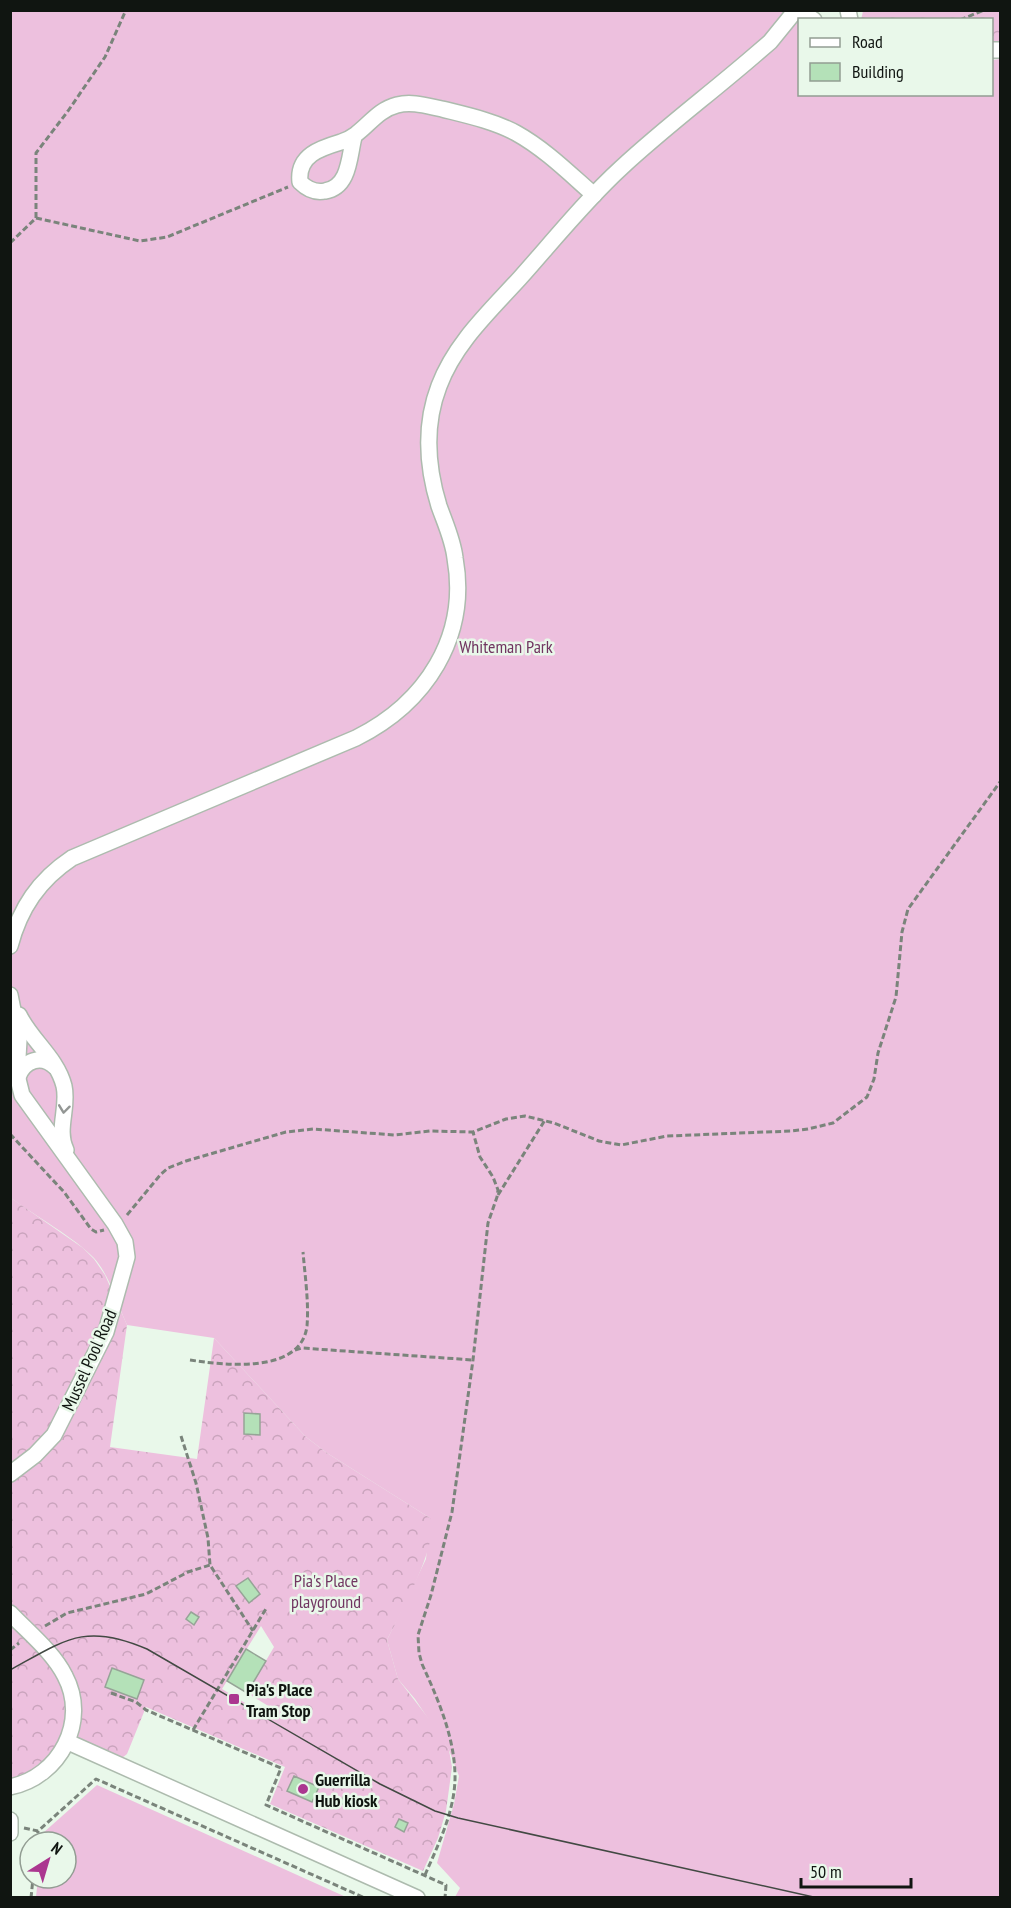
<svg xmlns="http://www.w3.org/2000/svg" width="1011" height="1908" viewBox="0 0 1011 1908" font-family="'PT Sans Narrow',sans-serif">
<style>
.grass{fill:#edc0de}
.forest{fill:url(#forest-crowns);fill-rule:evenodd}
.building{fill:#b4e1b8;stroke:#96a497;stroke-width:1.5}
.lines{fill:none;stroke-linecap:round;stroke-linejoin:round}
.minor-casing{stroke:#adbbae;stroke-width:18}
.path{stroke:#7a847b;stroke-width:3;stroke-dasharray:6 3;stroke-linecap:butt}
.minor{stroke:#fff;stroke-width:15}
.tram{stroke:#424943;stroke-width:1.5}
.oneway{stroke:#939694}
.poi-dot{fill:#ab3790;stroke:#e9f8ea;stroke-width:2}
.labels{text-anchor:middle;dominant-baseline:central;stroke-width:5;stroke-linejoin:round;paint-order:stroke}
.park-label{font-size:18px;fill:#713561;stroke:#e9f8ea}
.street-label{font-size:18px;fill:#101511;stroke:#e9f8ea}
.poi-label{font-size:18px;font-weight:bold;fill:#101511;stroke:#e9f8ea;text-anchor:start}
</style>
<defs>
<pattern id="forest-crowns" width="20" height="18" patternUnits="userSpaceOnUse" patternTransform="scale(1.5)"><rect width="20" height="18" fill="#edc0de"/><path d="M2 6a3 3 0 1 1 6 0M12 15a3 3 0 1 1 6 0" fill="none" stroke="#caa4bd"/></pattern>
</defs>
<rect width="100%" height="100%" fill="#e9f8ea"/>
<g class="grass">
<path d="M11,11H785L799,21L800,94H992V60L1000,59V1897H455L460,1888L437,1863L454,1804L459,1776L449,1750L415,1699L398,1679L387,1640L426,1559L430,1518L327,1453L306,1437L214,1338L127,1325C117,1303 110,1276 94,1258C75,1238 34,1215 11,1198Z"/>
<path d="M97,1785L346,1897H36L38,1878H66V1842H42L43,1833Z"/>
</g>
<g class="forest">
<path d="M863,11H1000V43H992V20H861Z"/>
<path d="M11,1198L83,1248L94,1259L105,1275L127,1325L110,1447L197,1459L214,1338L306,1437L327,1453L430,1518C441,1541 399,1616 387,1640L398,1679L436,1728L449,1750L452,1767L446,1811L438,1838L423,1871L270,1804L285,1767L146,1707L127,1754L122,1758L63,1732C52,1757 38,1772 11,1780ZM261,1626L274,1647L247,1693L270,1707L265,1715L222,1689Z"/>
</g>
<g class="building">
<path d="M244,1413L260,1414V1435L244,1434Z"/>
<path d="M248,1578L260,1594L249,1603L236,1586Z"/>
<path d="M191,1612L199,1617L194,1625L186,1619Z"/>
<path d="M246,1649L266,1661L247,1693L227,1681Z"/>
<path d="M112,1668L144,1680L137,1699L105,1687Z"/>
<path d="M294,1776L319,1787L312,1802L287,1791Z"/>
<path d="M344,1795L353,1799L349,1807L340,1803Z"/>
<path d="M399,1819L408,1823L404,1832L395,1827Z"/>
</g>
<g class="lines">
<defs>
<g id="minor">
<path d="M800,10L814,20"/>
<path d="M848,10L850,20"/>
<path d="M992,50H1000"/>
<path d="M354,137C349,156 350,187 325,191C315,193 307,189 300,182C297,155 321,148 341,142C364,135 373,111 397,105C412,101 427,106 442,109C466,115 494,121 516,133C545,149 570,174 594,195"/>
<path d="M10,946C20,908 39,880 72,858L356,738C426,703 469,637 455,558C453,540 445,523 439,506C427,467 424,425 439,386C455,343 490,311 520,278C553,241 585,201 621,168C664,128 711,93 756,54L770,42L796,10"/>
<path d="M10,995L19,1040L17,1075L22,1095L115,1224L125,1242L127,1257L106,1332L54,1435L35,1455L10,1474"/>
<path d="M19,1015C31,1040 57,1058 64,1086C69,1108 56,1129 66,1150"/>
<path d="M18,1077C24,1060 42,1054 55,1067"/>
<path d="M10,1613C28,1632 53,1652 65,1676C89,1721 60,1777 10,1787"/>
<path d="M68,1742L417,1898"/>
<path d="M10,1820V1833"/>
</g>
</defs>
<use href="#minor" class="minor-casing"/>
<g class="path">
<path d="M960,20L984,10"/>
<path d="M36,218L140,241L167,237L288,187"/>
<path d="M10,243L36,218V153L68,111L105,57L126,10"/>
<path d="M10,1134L64,1192L91,1229L96,1232L104,1230"/>
<path d="M498,1195L545,1120"/>
<path d="M127,1215L161,1174L168,1168L186,1161L286,1132L313,1129L395,1135L430,1131L473,1132L506,1119L525,1116L554,1123L599,1141L621,1145L667,1136L791,1131L808,1129L833,1123L867,1097L874,1079L878,1053L896,997L902,932L908,909L1000,782"/>
<path d="M295,1350L302,1348L473,1360"/>
<path d="M190,1360C223,1365 301,1375 307,1326C309,1303 305,1276 303,1252"/>
<path d="M181,1436L196,1483L208,1538L210,1565L253,1631"/>
<path d="M45,1626L67,1613L146,1594L188,1572L210,1565"/>
<path d="M10,1650L19,1643"/>
<path d="M111,1693L136,1702L146,1710L281,1768L266,1805L446,1885L445,1898"/>
<path d="M193,1730L267,1607"/>
<path d="M24,1828L38,1831L96,1779L365,1898"/>
<path d="M37,1842L38,1831"/>
<path d="M425,1875C438,1845 456,1809 455,1774C454,1736 438,1699 422,1664L419,1653L418,1635L431,1595L452,1512L473,1360L488,1223L497,1197L498,1190L493,1177L480,1157L473,1132"/>
<path d="M31,1898L33,1878"/>
</g>
<use href="#minor" class="minor"/>
<path class="tram" d="M10,1670C65,1640 85,1622 147,1649L380,1784L435,1811L458,1818L818,1898"/>
</g>
<defs><path id="oneway-chevron" d="M-2-3.5L2.5 0L-2 3.5" fill="none" stroke-width="1.6" stroke-linecap="round" stroke-linejoin="round" transform="scale(1.5)"/></defs>
<use class="oneway" href="#oneway-chevron" transform="translate(64 1109) rotate(97)"/>
<g class="poi-dot">
<rect x="228" y="1693" width="12" height="12" rx="3"/>
<circle cx="303" cy="1789" r="6"/>
</g>
<g class="labels">
<g class="park-label">
<text x="506" y="646">Whiteman Park</text>
<text x="326" y="1580">Pia's Place<tspan x="326" dy="21">playground</tspan></text>
</g>
<g class="street-label">
<text transform="translate(89 1360) rotate(-66)">Mussel Pool Road</text>
</g>
<g class="poi-label">
<text x="246" y="1689">Pia's Place<tspan x="246" dy="21">Tram Stop</tspan></text>
<text x="315" y="1779">Guerrilla<tspan x="315" dy="21">Hub kiosk</tspan></text>
</g>
</g>
<rect width="1011" height="1908" fill="none" stroke="#101511" stroke-width="24"/>
<rect x="798" y="18" width="195" height="78" fill="#e9f8ea" stroke="#929d93" stroke-width="1.5"/>
<rect x="810" y="38" width="30" height="9" fill="#ffffff" stroke="#929d93" stroke-width="1.5"/>
<text x="852" y="48" font-size="18" fill="#101511">Road</text>
<rect x="810" y="63" width="30" height="18" fill="#b4e1b8" stroke="#929d93" stroke-width="1.5"/>
<text x="852" y="78" font-size="18" fill="#101511">Building</text>
<g transform="translate(48 1860) rotate(37)"><circle r="28" fill="#e9f8ea" stroke="#929d93" stroke-width="1.5"/>
<path d="M0-4.5L10 22L0 15L-10 22Z" fill="#ab3790"/>
<text y="-9" font-size="16" font-weight="bold" text-anchor="middle" fill="#101511">N</text>
</g>
<path d="M801 1878v9h110v-9" fill="none" stroke="#101511" stroke-width="3"/>
<text x="810" y="1878" font-size="18" fill="#101511" stroke="#e9f8ea" stroke-width="4.5" paint-order="stroke">50 m</text>
</svg>
